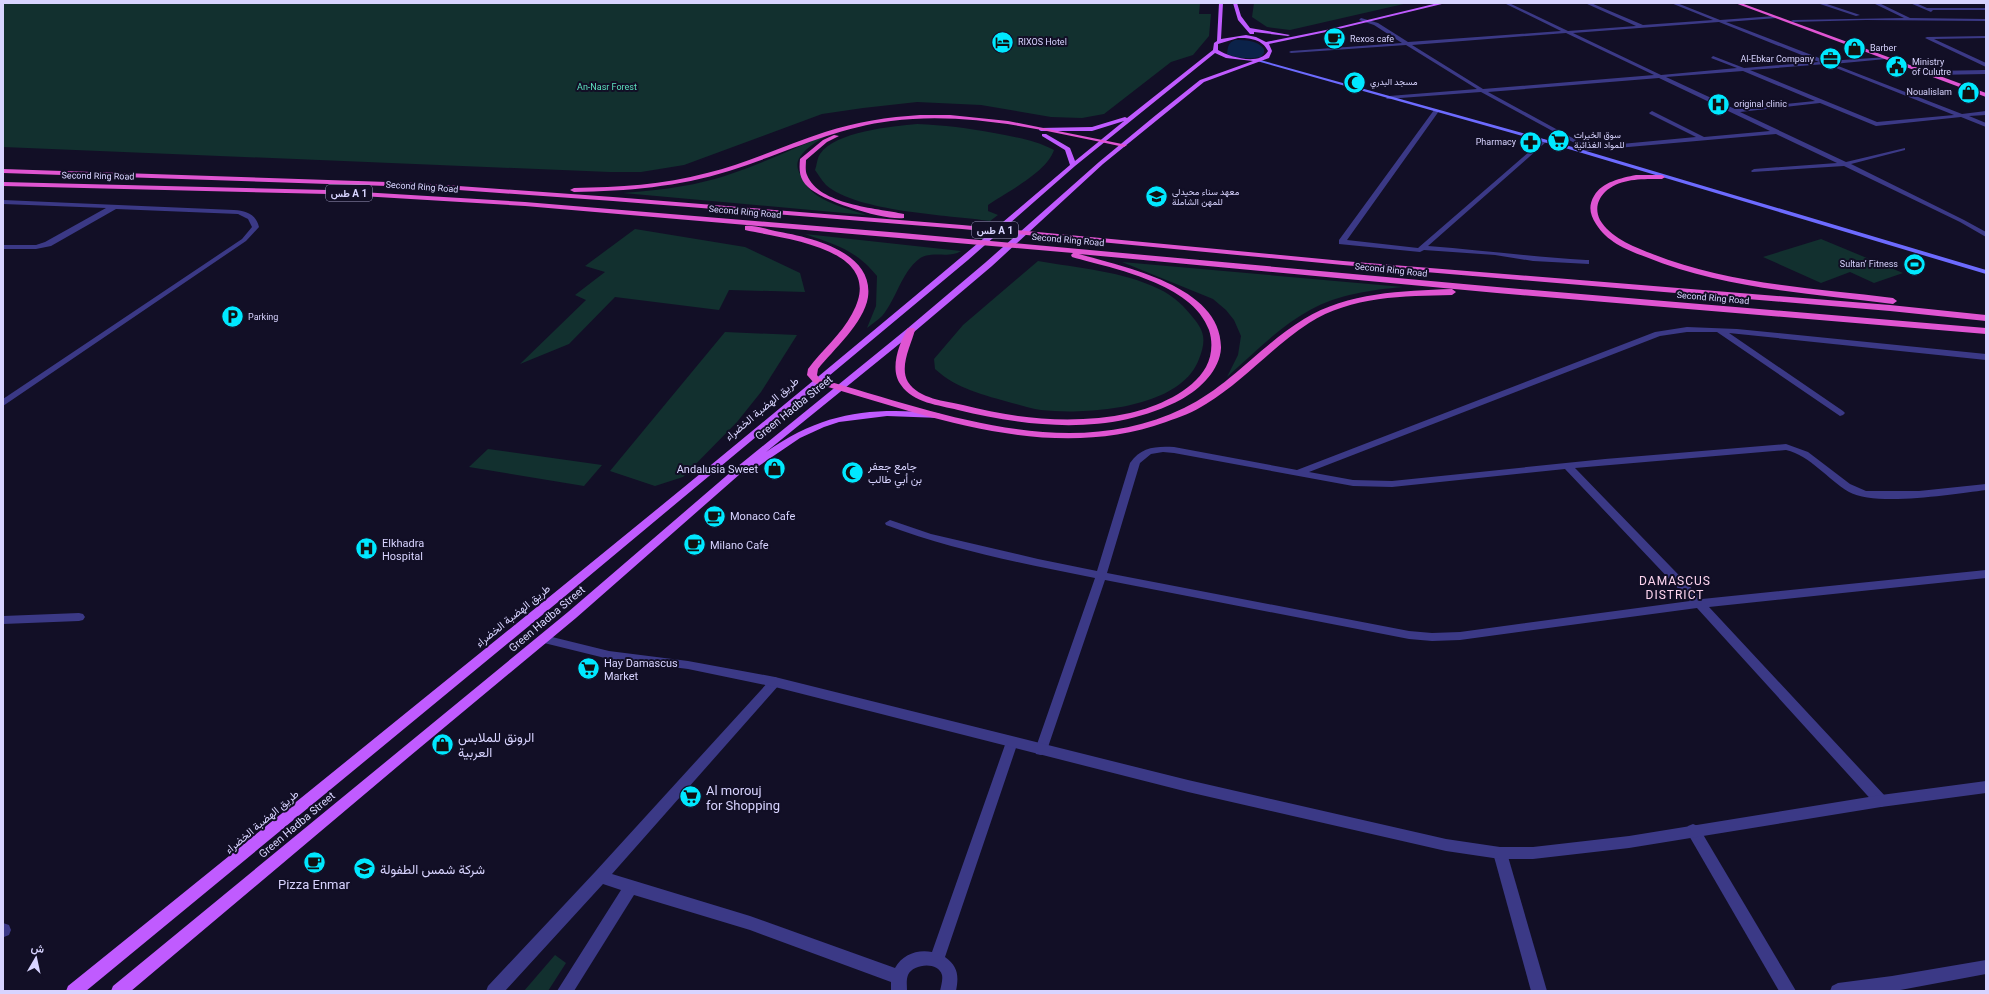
<svg xmlns="http://www.w3.org/2000/svg" width="1989" height="994" viewBox="0 0 1989 994" font-family="Roboto,Vazirmatn,sans-serif">
<style>
.green{fill:#12302f}
.water{fill:#0b2249}
.lines{fill:none;stroke-linecap:round;stroke-linejoin:round}
.minor{fill:#3b3986;fill-rule:evenodd}
.tertiary{fill:#3b3986;fill-rule:evenodd}
.secondary{fill:#6d6bff;fill-rule:evenodd}
.primary{fill:#c05bff;fill-rule:evenodd}
.trunk{fill:#e055d2;fill-rule:evenodd}
.labels{text-anchor:middle;dominant-baseline:central;stroke-width:4;stroke-linejoin:round;paint-order:stroke}
.far-poi-label{font-size:9px;fill:#d8d4ff;stroke:#120f26;text-anchor:start}
.far-park-label{font-size:9px;fill:#5de2bf;stroke:#120f26}
.far-street-label{font-size:9px;fill:#d8d4ff;stroke:#120f26}
.shield{fill:#120f26;stroke:#9d99be;stroke-width:1}
.shield-label{font-size:10px;font-weight:bold;fill:#d8d4ff}
.street-label{font-size:11px;fill:#d8d4ff;stroke:#120f26}
.poi-label{font-size:11px;fill:#d8d4ff;stroke:#120f26;text-anchor:start}
.neighbourhood-label{font-size:12px;letter-spacing:1px;fill:#ffd6f0;stroke:#120f26}
.near-poi-label{font-size:13px;fill:#d8d4ff;stroke:#120f26;text-anchor:start}
</style>
<rect width="100%" height="100%" fill="#120f26"/>
<g class="green">
<path d="M3,3H1200L1199,14H1211L1209,36L1193,55L1171,62L1104,114L1082,118L1051,117L981,105L917,102L863,108L822,114L684,165L641,172H610L3,147Z"/>
<path d="M1254,3H1408L1290,30L1267,27L1252,17Z"/>
<path d="M917,124C944,125 968,128 994,133C1015,137 1035,140 1054,150C1047,172 1007,192 988,205V211L998,215L990,221C949,215 857,212 826,185C822,181 818,174 815,170C817,165 817,158 820,154C834,132 893,126 917,124Z"/>
<path d="M829,134C820,140 806,147 800,157C796,163 797,168 800,174C810,201 841,206 866,215L623,193C643,191 663,190 683,186C734,178 782,153 829,134Z"/>
<path d="M635,229L745,247L800,273L805,292L729,290L719,310L615,297L569,344L520,364L586,300L575,295L605,272L585,266Z"/>
<path d="M805,234L961,251C949,259 932,250 919,259C901,273 896,300 882,316C878,320 872,324 867,328L876,306L877,276C856,250 836,245 805,234Z"/>
<path d="M1821,239L1903,273L1874,283L1850,272L1821,283L1763,257Z"/>
<path d="M1038,261C1078,268 1122,271 1159,289C1174,296 1185,307 1195,320C1206,334 1205,343 1199,359C1181,409 1086,415 1041,410C1032,409 1021,405 1012,403C984,395 957,389 935,369L934,359L963,325Z"/>
<path d="M1122,262L1403,287C1371,290 1339,294 1310,310C1279,327 1253,354 1227,377L1238,355L1241,336L1234,320L1226,310L1213,299Z"/>
<path d="M725,332L797,335L761,392L737,422L683,477L655,486L610,471Z"/>
<path d="M488,449L602,465L584,486L469,467Z"/>
<path d="M555,955L566,963L548,991H524Z"/>
</g>
<path class="water" d="M1235,40C1246,40 1257,40 1264,49V53L1261,57C1250,59 1237,59 1227,54C1228,46 1228,43 1235,40Z"/>
<g class="lines">
<g class="minor">
<path d="M1504,3H1509L1568,31L1636,26L1585,3H1591L1643,25L1713,20L1671,3H1677L1720,20L1775,16L1777,18L1726,22L1827,61L1888,57L1886,59L1833,64L1962,114L1986,111V115L1969,116L1986,123V127L1961,117L1876,126L1820,103L1740,112L1846,162L1905,148V150L1851,164L1964,220L1986,232V237L1960,222L1844,166L1752,172L1751,171L1754,169L1837,163L1776,134L1583,151L1580,149L1582,147L1481,92L1387,99L1386,98L1389,96L1477,89L1406,45L1291,53L1289,52L1291,51L1402,43L1374,25L1359,20L1361,18L1378,23L1408,42L1561,31ZM1719,22L1819,62L1744,68L1713,56L1711,58L1737,68L1661,75L1573,33ZM1566,33L1654,75L1483,89L1412,45ZM1826,64L1954,115L1877,122L1750,70ZM1743,71L1815,101L1735,109L1666,77ZM1659,78L1770,131L1704,137L1652,111L1649,113L1650,114L1696,137L1589,147L1488,92Z"/>
<path d="M1817,3H1824L1860,15L1856,16Z"/>
<path d="M1873,3H1879L1910,18L1986,19V21L1866,20L1793,22L1791,21L1793,20L1904,18Z"/>
<path d="M1910,3H1916L1927,8H1986V10H1933L1931,12Z"/>
<path d="M1986,36V38L1934,39L1986,63V67L1925,38L1927,37Z"/>
<path d="M1986,70V74L1934,75L1931,73L1934,71Z"/>
<path d="M1436,109L1439,111L1347,240L1418,248L1544,139L1547,141L1546,142L1428,246C1481,250 1533,257 1586,260H1589V264L1533,261L1495,255L1424,250L1420,252L1339,244V240L1434,110Z"/>
<path d="M3,200L234,210C246,211 256,214 259,227L246,241L3,406V399L242,239L252,227L248,219L238,214L116,209L51,246L36,249H3V245H36L45,242L106,208L3,204Z"/>
<path d="M1687,327L1737,329L1986,354V360L1729,333L1843,411L1845,413L1843,415L1840,416L1717,332H1687L1660,336L1309,472L1353,480L1392,481L1605,459L1786,444L1808,452L1850,484L1866,491H1919L1986,484V490C1954,494 1876,507 1849,492C1827,479 1811,456 1786,450L1575,468L1702,599L1986,570V578L1709,607L1886,797L1888,801L1886,805L1881,807L1876,805L1697,608L1460,640L1432,641L1409,639L1105,580L1047,750L1046,754L1041,755L1036,754L1035,750L1095,578C1024,564 953,550 886,525L885,523L890,520L931,534L1038,559L1097,571L1130,463C1141,447 1156,446 1174,447L1297,470L1655,332ZM1163,452L1174,453L1353,486L1392,487L1565,469L1690,601L1460,632L1432,633L1409,631L1107,573L1140,463L1151,454Z"/>
<path d="M79,613L83,614L85,617L83,620L79,621L3,624V616Z"/>
<path d="M775,677L779,679L781,682L779,685L612,874L750,916L895,968C902,955 917,949 932,952L1006,742L1007,738L1012,737L1017,738L1018,742L945,957C958,966 959,976 956,991H940C941,986 943,980 942,975C938,961 913,964 908,975C906,980 907,986 907,991H891V982L750,930L634,895L574,991H557L621,890L603,884L505,991H486L488,986L595,872L771,679Z"/>
<path d="M1693,824L1698,826L1796,991H1779L1688,834L1686,830L1688,826Z"/>
<path d="M1500,847L1505,849L1507,853L1547,991H1531L1493,853L1495,849Z"/>
<path d="M3,923L9,925L11,930L9,935L4,937Z"/>
<path d="M1986,960V974L1895,991H1830L1832,986L1838,983L1892,976Z"/>
</g>
<path class="tertiary" d="M544,635L609,651L688,661L775,677L1188,780L1446,839L1500,847H1533L1629,836L1881,795L1986,781V793L1881,807L1629,848L1533,859H1500L1446,851L1188,792L775,687L688,669L609,659L540,642L538,639L540,636Z"/>
<path class="secondary" d="M1257,59L1576,148L1986,270V274L1572,150L1257,61Z"/>
<g class="primary">
<path d="M1219,3H1223L1221,39L1246,35L1256,37L1266,42L1326,30L1438,3H1446L1326,32L1269,44L1272,51L1269,58L1204,82L1103,164L992,266L914,332L766,452C822,412 870,407 937,413L940,414L942,416L940,418L887,416L839,422L824,427L800,438L747,474H740L576,618L410,756L131,991H111L113,986L568,612L732,471L908,328L986,262L1099,162L1156,115L1200,80L1253,61L1226,58L1215,53L1075,166L968,260L558,602L86,991H66L68,986C404,714 742,445 1070,165L1065,150L1042,136V134H1046L1070,148L1075,161L1124,121L1092,131H1041L1039,130V128L1092,127L1125,117L1127,118L1213,50L1214,43L1217,41ZM1238,38C1250,38 1262,39 1268,51C1260,66 1229,57 1218,50V44Z"/>
<path d="M1233,3H1237L1241,16L1250,28L1290,35L1288,36L1254,32V34H1250L1238,20Z"/>
</g>
<g class="trunk">
<path d="M1735,3H1741L1986,93V97Z"/>
<path d="M920,115H950L1008,121L1127,145L1124,147C1048,131 969,111 891,121C834,128 783,154 729,171C678,187 627,191 574,192L570,190L574,188C619,187 663,185 707,173C747,163 785,145 825,132C856,122 888,117 920,115Z"/>
<path d="M834,135L839,136L827,142L806,160C806,164 805,171 807,175C819,205 876,208 904,214V218C885,221 822,201 808,187C799,179 799,170 800,159L823,140Z"/>
<path d="M3,169L417,183L613,197L962,225L1343,261L1890,305L1986,315V321L1890,311L1343,265L962,229L613,201L417,187L3,173Z"/>
<path d="M1636,175H1662L1665,177L1662,179C1642,179 1620,178 1605,192C1597,200 1595,210 1600,220C1610,237 1632,246 1650,253C1727,284 1811,288 1893,298L1897,301L1893,304C1810,293 1724,289 1646,257C1627,250 1607,242 1596,224C1590,215 1588,206 1594,196C1602,182 1621,178 1636,175Z"/>
<path d="M3,182L328,190L525,202L902,233L1497,287L1986,328V334L1497,293L1079,254C1124,267 1222,286 1221,348C1220,370 1200,389 1182,399C1113,436 1032,428 958,410C939,405 913,403 901,385C889,370 899,343 908,328H914L915,330C911,345 899,367 908,382C919,399 945,401 963,405C1017,419 1074,425 1130,413C1156,407 1192,392 1206,367C1212,356 1213,342 1209,330C1192,283 1114,269 1072,257L1071,255L1073,253L525,206L328,194L3,186Z"/>
<path d="M745,226C754,225 766,229 775,231C809,237 874,251 868,297C864,323 833,350 818,369L817,375L820,379C935,411 1068,465 1184,408C1230,386 1261,345 1304,319C1348,292 1402,291 1452,289L1456,292L1452,295C1404,296 1351,296 1309,323C1272,347 1244,381 1206,404C1194,412 1180,417 1166,422C1049,464 927,415 814,383L807,375L808,369C822,350 841,335 852,314C889,248 784,239 745,230Z"/>
</g>
</g>
<defs>
<symbol id="cafe-disc" viewBox="-11 -11 22 22"><circle r="9.5" fill="#00e8ff" stroke="#120f26"/><path d="M-5.5-4.5H6V0H3Q3 3.5 0 3.5H-2.5Q-5.5 3.5-5.5 0ZM3-3.2v2h1.7v-2ZM-6 4.5H4V6H-6Z" fill="#111"/></symbol>
<symbol id="hotel-disc" viewBox="-11 -11 22 22"><circle r="9.5" fill="#00e8ff" stroke="#120f26"/><path d="M-6-4.5h1.5V1H6V5H4.5V3h-9V5H-6ZM-4 0a1.8 1.8 0 1 1 3.6 0ZM.5 0V-2.5h3Q6-2.5 6 0Z" fill="#111"/></symbol>
<symbol id="shop-disc" viewBox="-11 -11 22 22"><circle r="9.5" fill="#00e8ff" stroke="#120f26"/><path d="M-5-2.5h2.3a2.7 3.5 0 0 1 5.4 0H5L5.5 6h-11ZM-1.5-2.5h3a1.5 2.3 0 0 0-3 0Z" fill="#111"/></symbol>
<symbol id="office-disc" viewBox="-11 -11 22 22"><circle r="9.5" fill="#00e8ff" stroke="#120f26"/><path d="M-6-3h4V-5.5h4V-3h4V5H-6ZM-1-4.5V-3h2v-1.5ZM-6 0V1H6V0Z" fill="#111"/></symbol>
<symbol id="civic-disc" viewBox="-11 -11 22 22"><circle r="9.5" fill="#00e8ff" stroke="#120f26"/><path d="M-.6-6.5H3V-4.5H.6V-3L4-1V1h2V6H-6V1h2V-1L-.6-3ZM-1.2 2.5V6h2.4V2.5Z" fill="#111"/></symbol>
<symbol id="mosque-disc" viewBox="-11 -11 22 22"><circle r="9.5" fill="#00e8ff" stroke="#120f26"/><path d="M3.5-4.9A6 6 0 1 0 3.5 4.9A5 5 0 1 1 3.5-4.9Z" fill="#111"/></symbol>
<symbol id="hospital-disc" viewBox="-11 -11 22 22"><circle r="9.5" fill="#00e8ff" stroke="#120f26"/><path d="M-5-5h3v3.5h4V-5h3V5h-3V1.5h-4V5h-3Z" fill="#111"/></symbol>
<symbol id="supermarket-disc" viewBox="-11 -11 22 22"><circle r="9.5" fill="#00e8ff" stroke="#120f26"/><path d="M-6-5.5h2.5l.6 2H6L4.5 2H-2.5L-4.4-4H-6ZM-1.5 3.2a1.3 1.3 0 1 0 .1 0ZM3 3.2a1.3 1.3 0 1 0 .1 0Z" fill="#111"/></symbol>
<symbol id="pharmacy-disc" viewBox="-11 -11 22 22"><circle r="9.5" fill="#00e8ff" stroke="#120f26"/><path d="M-2-6h4v4h4v4h-4v4h-4v-4h-4v-4h4Z" fill="#111"/></symbol>
<symbol id="university-disc" viewBox="-11 -11 22 22"><circle r="9.5" fill="#00e8ff" stroke="#120f26"/><path d="M0-5L7-2L0 1L-7-2ZM-4 1L0 2.5L4 1V4Q0 6-4 4Z" fill="#111"/></symbol>
<symbol id="stadium-disc" viewBox="-11 -11 22 22"><circle r="9.5" fill="#00e8ff" stroke="#120f26"/><path d="M0-5a6.5 5 0 1 0 0 10a6.5 5 0 1 0 0-10ZM-3.5-1.8h7v3.6h-7Z" fill="#111"/></symbol>
<symbol id="parking-disc" viewBox="-11 -11 22 22"><circle r="9.5" fill="#00e8ff" stroke="#120f26"/><path d="M-3.5-5.5H1a3.5 3.5 0 0 1 0 7H-1V5.5H-3.5ZM-1-3.4V-.6H.8a1.4 1.4 0 0 0 0-2.8Z" fill="#111"/></symbol>
<symbol id="school-disc" viewBox="-11 -11 22 22"><circle r="9.5" fill="#00e8ff" stroke="#120f26"/><path d="M0-5L7-2L0 1L-7-2ZM-4 1L0 2.5L4 1V4Q0 6-4 4Z" fill="#111"/></symbol>
</defs>
<g fill-rule="evenodd">
<use href="#cafe-disc" x="1322" y="26" width="25" height="25"/>
<use href="#hotel-disc" x="990" y="30" width="25" height="25"/>
<use href="#shop-disc" x="1842" y="36" width="25" height="25"/>
<use href="#office-disc" x="1818" y="46" width="25" height="25"/>
<use href="#civic-disc" x="1884" y="54" width="25" height="25"/>
<use href="#mosque-disc" x="1342" y="70" width="25" height="25"/>
<use href="#shop-disc" x="1956" y="80" width="25" height="25"/>
<use href="#hospital-disc" x="1706" y="92" width="25" height="25"/>
<use href="#supermarket-disc" x="1546" y="128" width="25" height="25"/>
<use href="#pharmacy-disc" x="1518" y="130" width="25" height="25"/>
<use href="#university-disc" x="1144" y="184" width="25" height="25"/>
<use href="#stadium-disc" x="1902" y="252" width="25" height="25"/>
<use href="#parking-disc" x="220" y="304" width="25" height="25"/>
<use href="#shop-disc" x="762" y="456" width="25" height="25"/>
<use href="#mosque-disc" x="840" y="460" width="25" height="25"/>
<use href="#cafe-disc" x="702" y="504" width="25" height="25"/>
<use href="#cafe-disc" x="682" y="532" width="25" height="25"/>
<use href="#hospital-disc" x="354" y="536" width="25" height="25"/>
<use href="#supermarket-disc" x="576" y="656" width="25" height="25"/>
<use href="#shop-disc" x="430" y="732" width="25" height="25"/>
<use href="#supermarket-disc" x="678" y="784" width="25" height="25"/>
<use href="#cafe-disc" x="302" y="850" width="25" height="25"/>
<use href="#school-disc" x="352" y="856" width="25" height="25"/>
</g>
<g class="labels">
<g class="far-poi-label">
<text x="1350" y="39">Rexos cafe</text>
<text x="1018" y="42">RIXOS Hotel</text>
<text x="1870" y="48">Barber</text>
<text x="1814" y="59" text-anchor="end">Al-Ebkar Company</text>
<text x="1912" y="62">Ministry<tspan x="1912" dy="10">of Culutre</tspan></text>
<text x="1370" y="82">مسجد البدري</text>
<text x="1952" y="92" text-anchor="end">Noualislam</text>
<text x="1734" y="104">original clinic</text>
<text x="1574" y="135">سوق الخيرات<tspan x="1574" dy="10">للمواد الغذائية</tspan></text>
<text x="1516" y="142" text-anchor="end">Pharmacy</text>
<text x="1172" y="192">معهد سناء محيدلي<tspan x="1172" dy="10">للمهن الشاملة</tspan></text>
<text x="1898" y="264" text-anchor="end">Sultan’ Fitness</text>
<text x="248" y="317">Parking</text>
</g>
<g class="far-park-label">
<text x="607" y="87">An-Nasr Forest</text>
</g>
<g class="far-street-label">
<text transform="translate(98 176) rotate(1)">Second Ring Road</text>
<text transform="translate(422 187) rotate(4)">Second Ring Road</text>
<text transform="translate(745 212) rotate(5)">Second Ring Road</text>
<text transform="translate(1068 240) rotate(5)">Second Ring Road</text>
<text transform="translate(1391 270) rotate(6)">Second Ring Road</text>
<text transform="translate(1713 298) rotate(5)">Second Ring Road</text>
</g>
<g class="shield">
<rect x="326" y="185" width="46" height="16" rx="3"/>
<rect x="972" y="222" width="46" height="16" rx="3"/>
</g>
<g class="shield-label">
<text x="349" y="193">طس A 1</text>
<text x="995" y="230">طس A 1</text>
</g>
<g class="street-label">
<text transform="translate(794 408) rotate(-39)">Green Hadba Street</text>
<text transform="translate(762 409) rotate(-40)">طريق الهضبة الخضراء</text>
<text transform="translate(513 616) rotate(-39)">طريق الهضبة الخضراء</text>
<text transform="translate(547 619) rotate(-40)">Green Hadba Street</text>
<text transform="translate(262 822) rotate(-40)">طريق الهضبة الخضراء</text>
<text transform="translate(297 825) rotate(-40)">Green Hadba Street</text>
</g>
<g class="poi-label">
<text x="868" y="466">جامع جعفر<tspan x="868" dy="13">بن أبي طالب</tspan></text>
<text x="758" y="469" text-anchor="end">Andalusia Sweet</text>
<text x="730" y="516">Monaco Cafe</text>
<text x="382" y="543">Elkhadra<tspan x="382" dy="13">Hospital</tspan></text>
<text x="710" y="545">Milano Cafe</text>
<text x="604" y="663">Hay Damascus<tspan x="604" dy="13">Market</tspan></text>
</g>
<g class="neighbourhood-label">
<text x="1675" y="581">DAMASCUS<tspan x="1675" dy="14">DISTRICT</tspan></text>
</g>
<g class="near-poi-label">
<text x="458" y="737">الرونق للملابس<tspan x="458" dy="15">العربية</tspan></text>
<text x="706" y="790">Al morouj<tspan x="706" dy="15">for Shopping</tspan></text>
<text x="380" y="869">شركة شمس الطفولة</text>
<text x="314" y="884" text-anchor="middle">Pizza Enmar</text>
</g>
</g>
<rect width="1989" height="994" fill="none" stroke="#d8d4ff" stroke-width="8"/>
<g transform="translate(36 958) rotate(9)" stroke="#120f26" stroke-width="3" paint-order="stroke">
<path d="M0-3L7 15L0 10L-7 15Z" fill="#d8d4ff"/>
<text y="-6" font-size="11" font-weight="bold" text-anchor="middle" fill="#d8d4ff">ش</text>
</g>
</svg>
